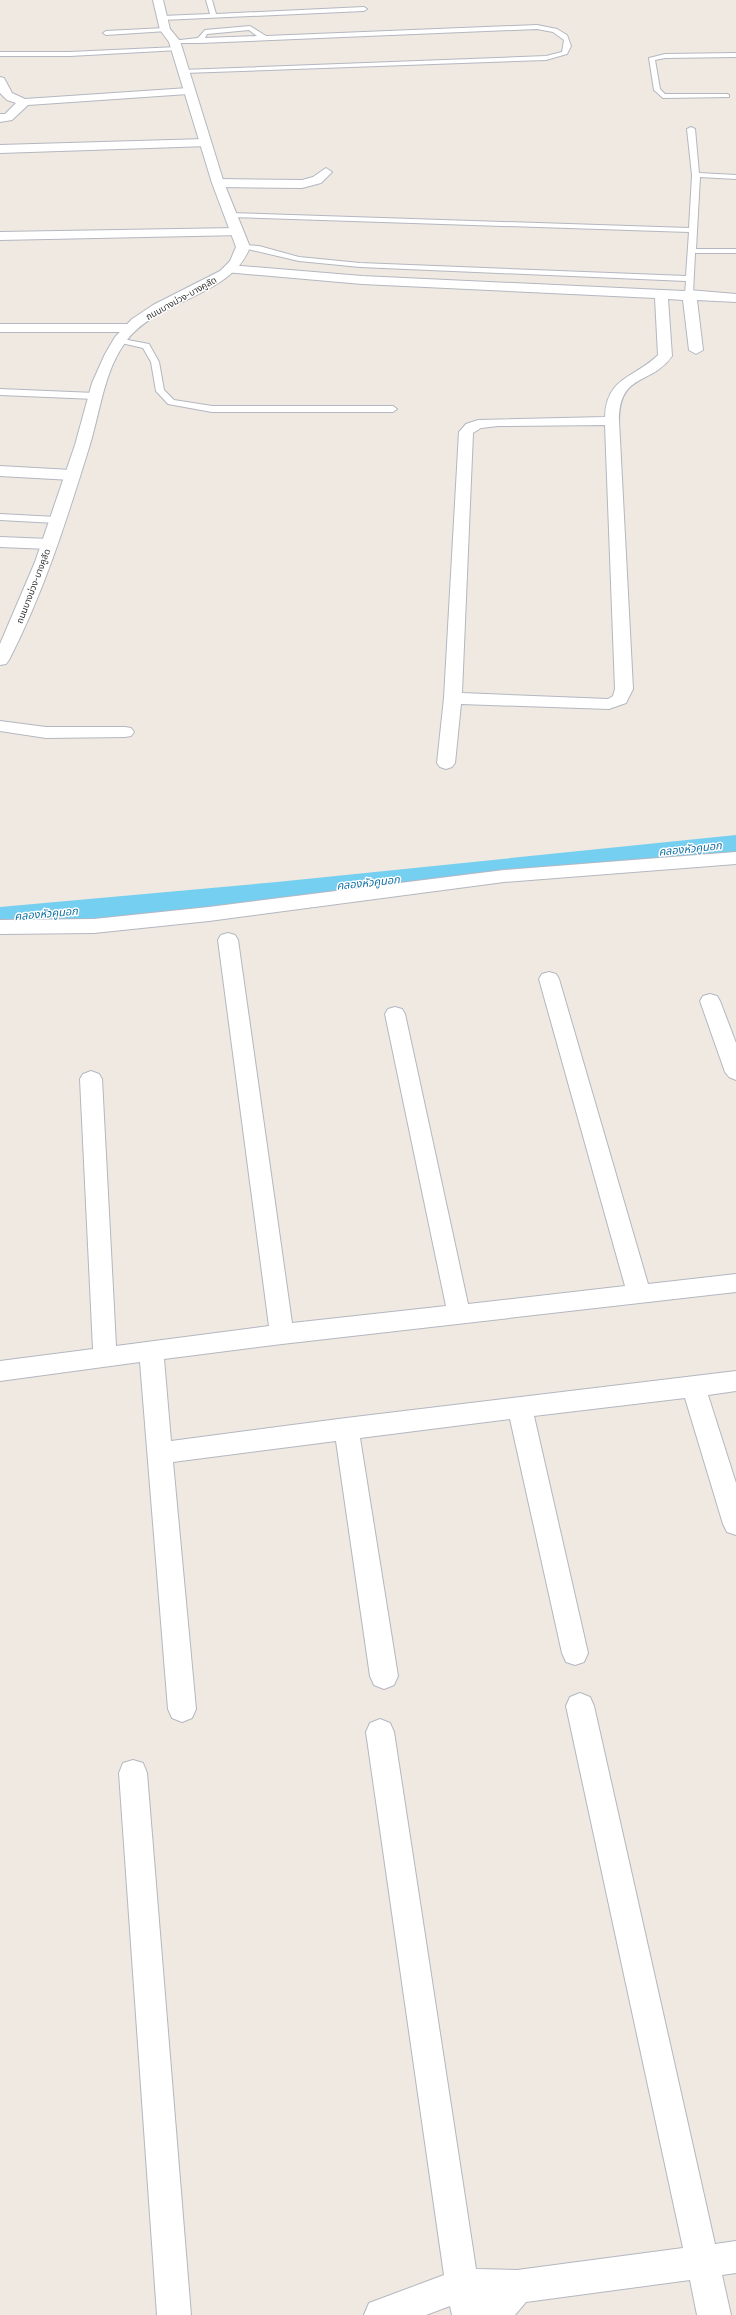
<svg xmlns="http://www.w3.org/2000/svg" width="736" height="2315" viewBox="0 0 736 2315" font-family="Commissioner,'Noto Sans Thai',sans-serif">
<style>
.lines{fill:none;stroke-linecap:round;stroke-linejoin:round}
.canal{fill:#75cff0;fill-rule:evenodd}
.service-casing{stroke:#b4b7c1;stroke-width:2}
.minor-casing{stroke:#b4b7c1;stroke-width:2}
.tertiary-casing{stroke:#b4b7c1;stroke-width:2}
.service{fill:#fff;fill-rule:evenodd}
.minor{fill:#fff;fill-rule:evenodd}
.tertiary{fill:#fff;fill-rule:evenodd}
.labels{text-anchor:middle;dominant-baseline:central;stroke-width:3;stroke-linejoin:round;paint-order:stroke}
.far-street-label{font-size:9px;fill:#2e2e2e;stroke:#fff}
.water-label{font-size:11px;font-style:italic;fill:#0d6fa3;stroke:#fff}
</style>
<rect width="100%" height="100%" fill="#efe9e1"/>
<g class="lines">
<path class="canal" d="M736,835V853L277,902L0,927V907L277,882Z"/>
<defs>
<g id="service">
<path d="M206,0H212L216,14L364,7L367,9L364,11L162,20L159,18L162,16L210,14Z"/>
<path d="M537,25L557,29L567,35L571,46L567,54L546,60L184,73L182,70L546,56L562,52L564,40L553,32L537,29L200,43H174L171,41L198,38L205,30L250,26L266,36ZM249,30L257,36L205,38L207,34Z"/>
<path d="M165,28L167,31L106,35L103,33L106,31Z"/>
<path d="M177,47L179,50L70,56H0V52H70Z"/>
<path d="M736,53V57L665,58L655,60L660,89L665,94H727L729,95V97L663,98L654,90L649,58L665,54Z"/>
<path d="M691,127L695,129L699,173L736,175V179L700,177L696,249H736V253H695L693,294L689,296L685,294L686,281L360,267L299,261L239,247L243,245L259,246L299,257L360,263L686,276L689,232L230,217L226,215L230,213L689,228L692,175L687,129Z"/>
<path d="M117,338L149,344L159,362L164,390L174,400L212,406H393L397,409L393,412H212L168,404L156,391L151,362L143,348L117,342Z"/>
<path d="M0,389L95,393L99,396L95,399L0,395Z"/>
<path d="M0,514L56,517L61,520L56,523L0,520Z"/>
</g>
<g id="minor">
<path d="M0,77L4,78L12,93L25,99L188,88L194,91L188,94L28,105L12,120L0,122V114H5L16,103L7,100L0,93Z"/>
<path d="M205,139L209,140L211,143L209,146L0,153V145Z"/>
<path d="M326,168L332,172L321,183L302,188L218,187L212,183L218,179L302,180L313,177Z"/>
<path d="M237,228L242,229L243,232L242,235L0,240V232Z"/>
<path d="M230,265L362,276L684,291L689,290L736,294V302L697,300L703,350L696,354L689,350L683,300L668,299L672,356C651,386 619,372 619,421L633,689L626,703L609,709L461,704L455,763L452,767L446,769L440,767L437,763L444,698L459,432L466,424L478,420L605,417C606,377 635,378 658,355L655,298L362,284L225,272L223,269ZM605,425L615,689L613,696L608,699L462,693L473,433L481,428L498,426Z"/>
<path d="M0,324H131L138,328L131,332H0Z"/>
<path d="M0,466L71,470L76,472L79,475L76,478L71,480L0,476Z"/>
<path d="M0,537L49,539L55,541L57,544L55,547L49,549L0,547Z"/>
<path d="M0,721L46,727H125L131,728L134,732L131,736L125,737L46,738L0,731Z"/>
<path d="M736,852V864L504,882L209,921L94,933L0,934V920L94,919L209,907L504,870Z"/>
<path d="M228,933L235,935L238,940L292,1323L446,1306L385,1014L388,1009L395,1007L402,1009L405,1014L468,1304L625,1286L539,979L542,974L549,972L556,974L559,979L648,1284L736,1274V1292L282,1344L164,1359L171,1441L346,1418L736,1371V1391L708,1395L736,1483V1535L727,1532L723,1524L685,1398L534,1416L588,1653L584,1662L575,1665L566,1662L562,1653L510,1419L360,1438L398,1676L394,1685L384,1689L374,1685L370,1676L336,1441L173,1462L196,1709L192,1718L182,1722L172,1718L168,1709L140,1362L0,1381V1361L93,1349L80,1079L83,1074L91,1071L99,1074L102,1079L116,1346L269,1326L218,940L221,935Z"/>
<path d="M710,994L717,996L720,1001L736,1043V1080L729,1077L725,1072L700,1001L703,996Z"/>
<path d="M580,1693L590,1697L594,1706L715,2244L736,2241V2273L722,2275L731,2315H697L690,2280L526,2302L515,2315H452L450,2306L426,2315H364L369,2303L444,2275L366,1732L370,1723L380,1719L390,1723L394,1732L476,2269L517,2270L683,2248L566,1706L570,1697Z"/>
<path d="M133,1760L143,1763L147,1773L191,2315H157L119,1773L123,1763Z"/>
</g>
<path id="tertiary" d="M153,0H163L170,29L180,41L224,183L250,247C231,297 160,298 127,340C103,371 100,415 88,451C66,522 43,594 9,660L6,664L0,665V644L35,562L75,445L92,383L105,354L115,337L132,319L153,305L220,271L230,261L236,247L212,183L169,42L160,30Z"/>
</defs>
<use href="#service" class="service-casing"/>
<use href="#minor" class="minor-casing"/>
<use href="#tertiary" class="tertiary-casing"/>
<use href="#service" class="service"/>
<use href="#minor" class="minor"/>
<use href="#tertiary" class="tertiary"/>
</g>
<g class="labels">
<g class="far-street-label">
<text transform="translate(181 298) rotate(-29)">ถนนบางม่วง-บางคูลัด</text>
<text transform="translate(33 586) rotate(-69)">ถนนบางม่วง-บางคูลัด</text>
</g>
<g class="water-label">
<text transform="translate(690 848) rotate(-6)">คลองหัวคูนอก</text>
<text transform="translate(368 882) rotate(-6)">คลองหัวคูนอก</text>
<text transform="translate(46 913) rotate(-5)">คลองหัวคูนอก</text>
</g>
</g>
</svg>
